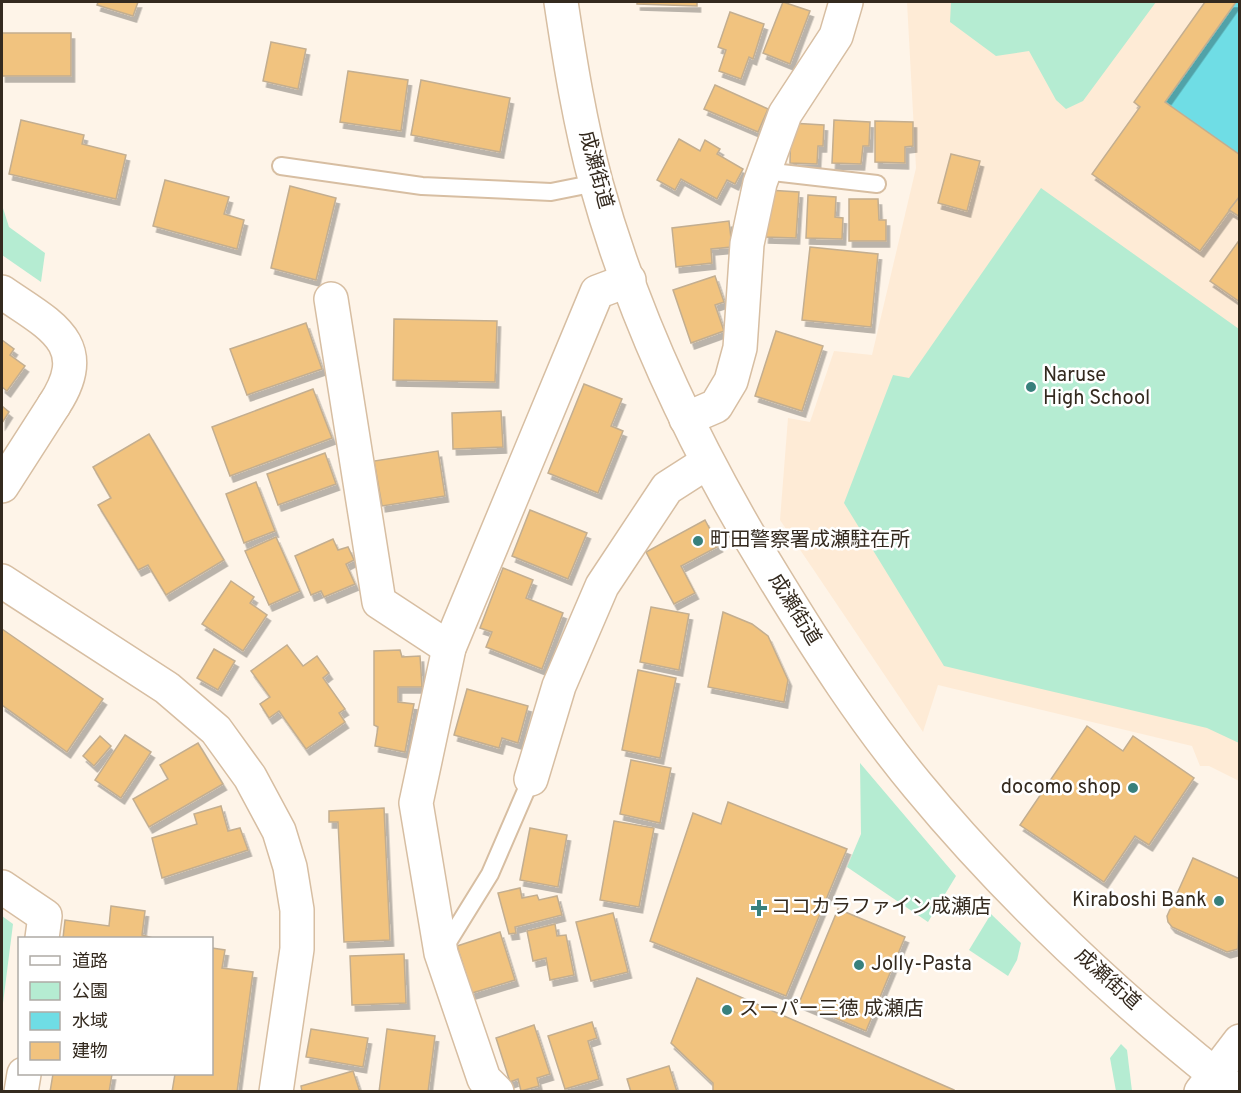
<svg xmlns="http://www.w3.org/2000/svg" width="1241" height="1093" viewBox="0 0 1241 1093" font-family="Overpass,'Noto Sans JP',sans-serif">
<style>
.built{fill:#feebd6}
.green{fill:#b5ecd2}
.water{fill:#6fdde5}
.building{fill:#f1c37f;stroke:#c3ae90;stroke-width:1.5;filter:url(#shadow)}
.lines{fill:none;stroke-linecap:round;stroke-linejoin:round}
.service-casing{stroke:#d7bea2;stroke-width:20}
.minor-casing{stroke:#d7bea2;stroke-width:36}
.tertiary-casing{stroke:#d7bea2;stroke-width:36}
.secondary-casing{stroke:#d7bea2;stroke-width:36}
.service{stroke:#fff;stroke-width:16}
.minor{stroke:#fff;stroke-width:33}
.tertiary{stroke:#fff;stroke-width:33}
.secondary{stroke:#fff;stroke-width:33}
.poi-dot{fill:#38807c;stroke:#fff;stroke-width:2}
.labels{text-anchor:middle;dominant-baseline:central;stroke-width:5;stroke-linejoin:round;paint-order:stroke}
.street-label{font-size:20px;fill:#342a1f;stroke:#fff}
.poi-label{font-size:20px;fill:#342a1f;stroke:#fff;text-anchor:start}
</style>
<defs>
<filter id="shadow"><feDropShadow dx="3.5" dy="6" stdDeviation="0" flood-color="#0004"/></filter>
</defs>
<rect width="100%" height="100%" fill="#fef4e8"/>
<path class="built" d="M907,2H1239V781L1209,766H1200L1192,746L938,685L923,732L780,520L788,418L810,422L834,351L872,355L916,168Z"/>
<g class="green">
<path d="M951,2H1156L1083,101L1066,109L1056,100L1029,51L996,56L950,22Z"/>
<path d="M1041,188L1239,329V743L1207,728L944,666L844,503L893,375L909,378Z"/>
<path d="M2,205L9,227L45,253L41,282L2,255Z"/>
<path d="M860,763L956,876L928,922L847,867L861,834Z"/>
<path d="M991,914L1021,943L1017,960L1008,976L969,950Z"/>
<path d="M2,916L13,924L2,1011Z"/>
<path d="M1121,1044L1127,1050L1132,1091H1116L1110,1058Z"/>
</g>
<path class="water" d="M1236,2H1239V155L1165,102Z"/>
<g class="building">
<path d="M98,2H138L133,16L97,5Z"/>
<path d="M637,2H697V6L637,4Z"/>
<path d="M783,2L810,11L790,64L763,53Z"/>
<path d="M1205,2H1236L1165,102L1240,155V196L1200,251L1092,174L1140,107L1134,102Z"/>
<path d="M730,12L764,24L753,59L749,57L741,79L719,71L726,50L718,47Z"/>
<rect x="2" y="33" width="69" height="43"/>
<path d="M271,42L306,49L298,89L263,81Z"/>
<path d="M348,71L408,80L401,131L340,122Z"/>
<path d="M421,80L510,98L500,152L411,135Z"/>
<path d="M715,85L768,109L758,132L704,109Z"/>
<path d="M21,120L84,135L82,144L126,155L116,199L9,174Z"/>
<path d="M834,120L870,122L869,146H863L861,164L832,163Z"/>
<path d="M875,121L913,122V146L905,147V163L875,162Z"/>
<path d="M791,123L824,125L823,146H818L817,164L790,163Z"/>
<path d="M679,139L700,151L705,140L720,149L717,154L743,169L735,184L727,180L717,199L681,179L675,190L657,180Z"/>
<path d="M951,154L980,161L967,211L938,203Z"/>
<path d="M165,180L229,197L224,214L244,220L237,249L153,226Z"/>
<path d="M290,186L336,198L316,280L271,268Z"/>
<path d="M768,190L799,192L796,238L765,237Z"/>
<path d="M808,195L836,197L835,217L843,218L842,239L806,238Z"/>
<path d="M1240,196V217L1229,210Z"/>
<path d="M849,199H878L879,220H886V241H849Z"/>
<path d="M729,221L732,247L711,249L712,263L676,267L672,228Z"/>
<path d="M1240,239V302L1210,281Z"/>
<path d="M810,247L878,254L871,327L802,320Z"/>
<path d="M715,276L724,302L715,305L724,331L691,343L673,290Z"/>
<path d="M394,319L497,321L495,382L393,380Z"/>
<path d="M306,323L322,369L247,395L230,349Z"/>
<path d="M776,331L823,346L802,411L755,396Z"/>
<path d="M2,340L14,349L10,355L25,366L7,391L2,387Z"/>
<path d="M584,384L622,399L611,426L623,431L598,493L548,473Z"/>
<path d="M313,389L332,438L230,476L212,427Z"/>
<path d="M2,406L9,412L2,423Z"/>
<path d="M501,411L503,447L453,449L452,413Z"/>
<path d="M149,434L224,560L166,595L148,565L138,570L98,505L111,498L93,467Z"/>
<path d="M438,451L445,496L382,506L374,461Z"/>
<path d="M325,453L336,484L278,505L267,474Z"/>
<path d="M256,482L275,531L244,543L226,494Z"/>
<path d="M530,510L587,533L568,579L512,556Z"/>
<path d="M705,520L719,546L681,566L695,593L674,604L646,552Z"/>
<path d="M276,537L300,591L269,605L245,551Z"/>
<path d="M333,539L338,550L348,547L354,560L346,564L355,584L324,597L321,591L311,595L295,556Z"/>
<path d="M503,568L533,580L526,598L563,613L542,669L486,647L492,632L480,628Z"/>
<path d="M231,581L254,597L250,603L267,615L243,651L202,624Z"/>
<path d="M651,607L689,614L679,670L640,662Z"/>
<path d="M723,612L752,624L768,636L788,680L784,702L708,687Z"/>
<path d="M2,629L103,699L67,752L2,705Z"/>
<path d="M287,645L303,666L317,656L329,673L323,678L345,709L339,713L345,722L306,749L279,711L269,718L260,704L270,697L251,671Z"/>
<path d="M214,649L235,661L218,690L197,678Z"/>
<path d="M400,650L402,657L420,656L422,687H398V702L414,704L405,752L375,746L378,727L374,725V651Z"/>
<path d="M638,670L676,678L660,758L622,750Z"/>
<path d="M467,689L528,706L518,743L502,738L499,748L454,735Z"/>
<path d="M1087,726L1123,751L1133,736L1194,778L1149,845L1135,836L1104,882L1020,825Z"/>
<path d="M125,735L151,752L121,798L95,780Z"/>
<path d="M100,736L111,746L94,766L83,756Z"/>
<path d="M198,743L223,784L149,827L133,799L168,779L160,765Z"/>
<path d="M631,760L671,768L660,823L620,814Z"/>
<path d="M728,802L847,849L786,996L650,941L693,813L721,824Z"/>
<path d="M221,806L228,831L240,828L248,850L162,878L152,838L197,824L194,814Z"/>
<path d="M384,808L390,940L344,942L338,822H329V811Z"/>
<path d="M614,821L654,828L639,907L600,900Z"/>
<path d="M530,828L567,835L558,887L520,880Z"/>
<path d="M1193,858L1240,879L1238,949L1227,952L1172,927L1168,922L1167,916Z"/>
<path d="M520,888L522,898L537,895L539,900L557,896L562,915L515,927L516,933L509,934L498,893Z"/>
<path d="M111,906L145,911L142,935L153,938H63L65,920L109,926Z"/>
<path d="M838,909L905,937L866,1031L799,1003Z"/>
<path d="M613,913L628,972L591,981L576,922Z"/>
<path d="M555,924L557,936L566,935L574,975L550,980L546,958L533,961L527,931Z"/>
<path d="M500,932L515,980L472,993L457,946Z"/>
<path d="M212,948L225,950L222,968L253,972L237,1092H172L175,1074H212Z"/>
<path d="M404,954L406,1003L352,1005L350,956Z"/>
<path d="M697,978L954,1090L956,1092H713V1083L671,1043Z"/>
<path d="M592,1022L597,1038L588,1041L599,1079L565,1089L548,1036Z"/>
<path d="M534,1025L550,1074L537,1078L539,1086L521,1091L518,1079L510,1082L496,1038Z"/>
<path d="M311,1029L368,1038L363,1067L306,1057Z"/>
<path d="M387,1029L435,1036L428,1092H379Z"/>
<path d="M669,1066L677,1092H631L627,1079Z"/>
<path d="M353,1071L360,1092H302L301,1086Z"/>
<path d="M53,1074H112L109,1092H50Z"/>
</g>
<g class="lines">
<defs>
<g id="service">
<path d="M281,166L422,186L551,192L596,183"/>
<path d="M764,171L877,184"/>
<path d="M443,950L490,874L531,779"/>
</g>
<g id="minor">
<path d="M2,292C48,324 95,343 54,405"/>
<path d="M331,299L379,602L449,648"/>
<path d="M686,419L716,406L731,381L740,348L747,244L760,183L785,114L836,36L846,2"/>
<path d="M2,581L167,688L216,730L250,777L279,831L290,867L297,910V949L276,1092"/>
<path d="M531,779L559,686L602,586L667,488L706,463"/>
<path d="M2,887L45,916L42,938"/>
<path d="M21,1092L24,1074"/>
<path d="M497,1092L484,1079L441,953L416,803L449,648L597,292L629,280"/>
</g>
<g id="tertiary">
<path d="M2,486L54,405"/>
<path d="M1201,1092L1240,1041"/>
</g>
<path id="secondary" d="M561,2C570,62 580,124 596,183C635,324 699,456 775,579C819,651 864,721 918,786C1008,895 1125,1005 1237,1092"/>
</defs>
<use href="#service" class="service-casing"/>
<use href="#minor" class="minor-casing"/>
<use href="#tertiary" class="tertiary-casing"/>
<use href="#secondary" class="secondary-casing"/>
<use href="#service" class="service"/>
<use href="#minor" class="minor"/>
<use href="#tertiary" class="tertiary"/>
<use href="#secondary" class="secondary"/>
</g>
<g class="poi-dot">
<circle cx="1031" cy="387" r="6"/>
<circle cx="698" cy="541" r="6"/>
<circle cx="1133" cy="788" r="6"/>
<circle cx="1219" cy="901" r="6"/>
<path d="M756 899h6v6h6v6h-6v6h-6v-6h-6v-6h6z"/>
<circle cx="859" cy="965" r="6"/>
<circle cx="727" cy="1010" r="6"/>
</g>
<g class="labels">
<g class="street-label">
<text transform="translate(595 170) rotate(75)">成瀬街道</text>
<text transform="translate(794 610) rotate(58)">成瀬街道</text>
<text transform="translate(1107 980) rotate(42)">成瀬街道</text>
</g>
<g class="poi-label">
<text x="1043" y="376">Naruse<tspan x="1043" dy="23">High School</tspan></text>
<text x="710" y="541">町田警察署成瀬駐在所</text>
<text x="1121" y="788" text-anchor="end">docomo shop</text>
<text x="1207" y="901" text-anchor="end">Kiraboshi Bank</text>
<text x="771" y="908">ココカラファイン成瀬店</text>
<text x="871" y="965">Jolly-Pasta</text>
<text x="739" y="1010">スーパー三徳 成瀬店</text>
</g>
</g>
<rect width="1241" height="1093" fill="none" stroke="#342a1f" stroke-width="6"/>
<rect x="18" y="937" width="195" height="138" fill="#ffffff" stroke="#aeaaa5" stroke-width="1.5"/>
<rect x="30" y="956" width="30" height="9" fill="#ffffff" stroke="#aeaaa5" stroke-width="1.5"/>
<text x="72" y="967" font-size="18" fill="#342a1f">道路</text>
<rect x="30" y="982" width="30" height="18" fill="#b5ecd2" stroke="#aeaaa5" stroke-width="1.5"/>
<text x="72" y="997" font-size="18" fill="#342a1f">公園</text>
<rect x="30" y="1012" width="30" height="18" fill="#6fdde5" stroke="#aeaaa5" stroke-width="1.5"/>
<text x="72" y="1027" font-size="18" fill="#342a1f">水域</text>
<rect x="30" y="1042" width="30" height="18" fill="#f1c37f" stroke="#aeaaa5" stroke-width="1.5"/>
<text x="72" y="1057" font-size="18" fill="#342a1f">建物</text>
</svg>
